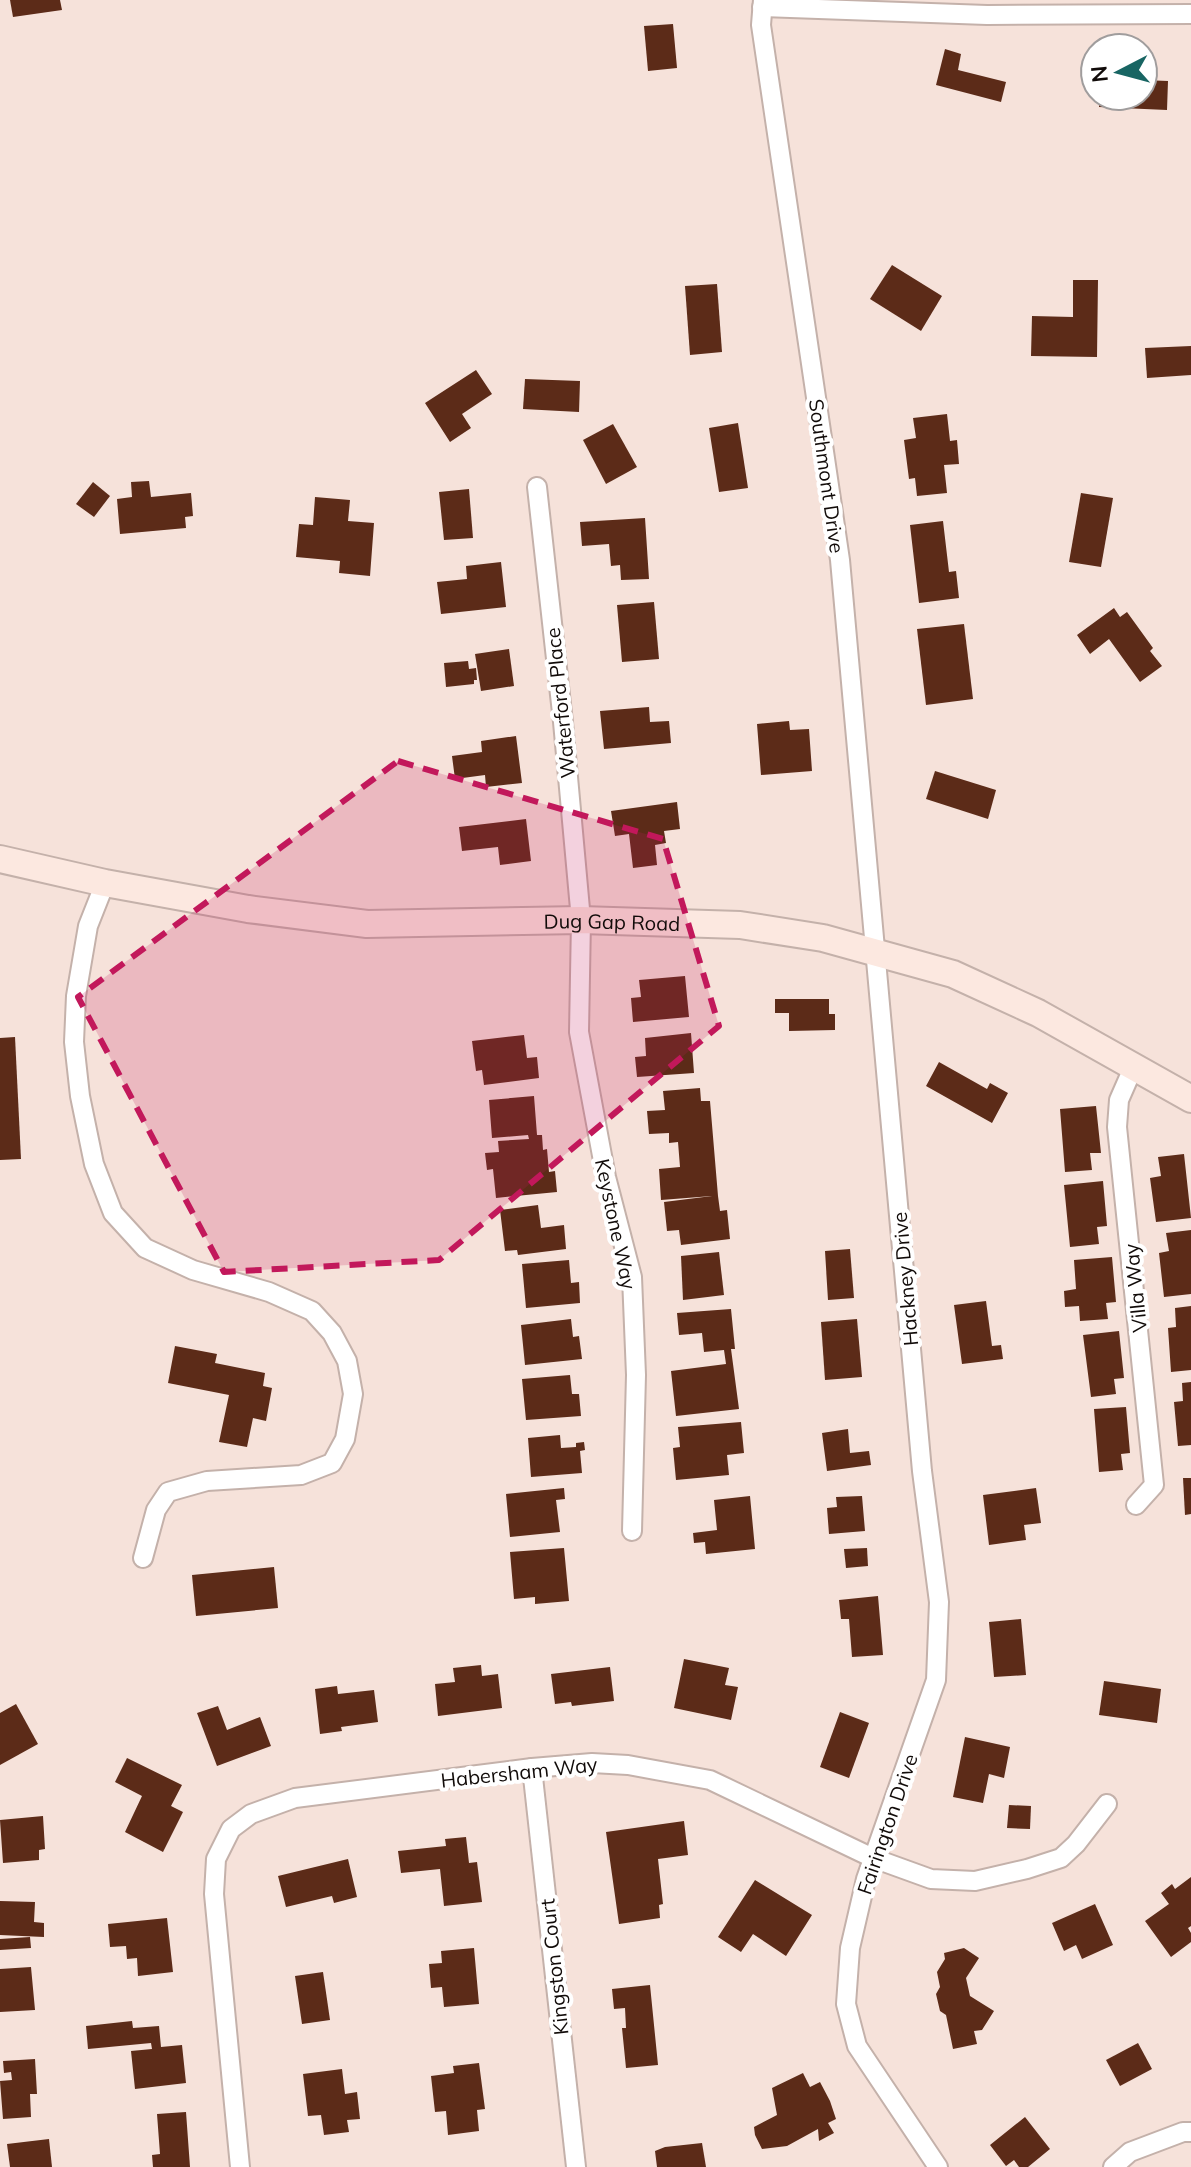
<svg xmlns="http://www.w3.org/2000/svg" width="1191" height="2167" viewBox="0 0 1191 2167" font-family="Mulish,sans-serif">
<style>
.building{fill:#5c2b18}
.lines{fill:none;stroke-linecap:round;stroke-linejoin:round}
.street-casing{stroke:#c4b1aa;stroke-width:22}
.secondary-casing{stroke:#c4b1aa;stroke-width:30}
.street{stroke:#fff;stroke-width:18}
.secondary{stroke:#fce8e0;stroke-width:26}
.marked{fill:#c2185b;fill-opacity:0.2;stroke:#c2185b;stroke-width:6;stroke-dasharray:16 10;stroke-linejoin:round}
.labels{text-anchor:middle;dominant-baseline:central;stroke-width:8;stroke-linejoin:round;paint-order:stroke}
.street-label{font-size:20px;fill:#110b09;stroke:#fff}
</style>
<rect width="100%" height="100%" fill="#f6e2da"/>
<g class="building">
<path d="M10,0H60L62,10L13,17Z"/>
<path d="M673,24L677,68L648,71L644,26Z"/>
<path d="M945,49L961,54L958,70L1006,82L1001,102L936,85Z"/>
<path d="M1143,80L1168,81L1167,110L1099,107V96H1143Z"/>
<path d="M892,265L942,296L921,331L870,299Z"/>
<path d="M1073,280H1098L1097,357L1031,356L1032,316L1073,317Z"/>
<path d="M717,284L722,352L690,355L685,286Z"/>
<path d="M1191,346V375L1147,378L1145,348Z"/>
<path d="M476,370L492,394L462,414L471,428L450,442L425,403Z"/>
<path d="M525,379L580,381L579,412L523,409Z"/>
<path d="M947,414L950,441L957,440L959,464L944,465L947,493L917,496L915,478L909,479L904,440L916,438L913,418Z"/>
<path d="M738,423L748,488L719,492L709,428Z"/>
<path d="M613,424L637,467L606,484L583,440Z"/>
<path d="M149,481L151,497L191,493L193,516L185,517L186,528L120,534L117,499L132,497L131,482Z"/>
<path d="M93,482L110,496L94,517L76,504Z"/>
<path d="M469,489L473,538L444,540L439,492Z"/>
<path d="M1081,493L1113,498L1101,567L1069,562Z"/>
<path d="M315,497L350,500L348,521L374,523L370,576L339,573L340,561L296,557L299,524L313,525Z"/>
<path d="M645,518L649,579L621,580L620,565L611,566L609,544L582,546L580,522Z"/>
<path d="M943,521L949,572L956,571L959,598L919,603L910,525Z"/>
<path d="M501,562L506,607L441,614L437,582L467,579L466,566Z"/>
<path d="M654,602L659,659L622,662L617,605Z"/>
<path d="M1114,608L1120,617L1127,612L1153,648L1150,651L1162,666L1140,682L1109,639L1090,654L1077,635Z"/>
<path d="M964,624L973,699L926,705L917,629Z"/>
<path d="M509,649L514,686L481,691L475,654Z"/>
<path d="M468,661L469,669L476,668L477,680H474V684L446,687L444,663Z"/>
<path d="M649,707L650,722L669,721L671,743L604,749L600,711Z"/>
<path d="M789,721L790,730L809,729L812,771L761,775L757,724Z"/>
<path d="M516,736L522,783L486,787L485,775L455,779L452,756L482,752L481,741Z"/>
<path d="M935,771L996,790L988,819L926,799Z"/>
<path d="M677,802L680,829L664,831L666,843L655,845L657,865L633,868L629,834L615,836L611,811Z"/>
<path d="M526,819L531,861L500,865L498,847L462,851L459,827Z"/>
<path d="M685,976L689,1017L633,1022L631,998L641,997L639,980Z"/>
<path d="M775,999H829V1014H835V1030L789,1031V1013H775Z"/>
<path d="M691,1033L694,1073L637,1077L635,1057L646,1056L645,1038Z"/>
<path d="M524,1035L527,1058L537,1057L539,1078L484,1085L482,1070L476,1071L472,1041Z"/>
<path d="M15,1037L21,1159L0,1160V1038Z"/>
<path d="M939,1062L987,1089L990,1083L1008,1093L992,1123L926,1086Z"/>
<path d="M700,1088L701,1101H710L718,1196L720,1211L727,1210L730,1239L681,1245L679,1230L667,1231L664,1202L712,1196L661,1200L659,1169L680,1167L678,1142L669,1143V1133L649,1134L647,1111L665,1110L663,1091Z"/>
<path d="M534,1096L537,1135H542L543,1150L547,1149L549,1172L555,1171L557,1192L496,1198L493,1169L487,1170L485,1153L499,1152L498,1141L529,1139L528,1135L492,1138L489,1100Z"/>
<path d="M1096,1106L1101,1153H1090L1092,1170L1065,1172L1060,1109Z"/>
<path d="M1184,1154L1191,1218L1156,1222L1150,1178L1161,1176L1158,1157Z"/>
<path d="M1103,1181L1107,1226L1097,1227L1099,1244L1070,1247L1064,1185Z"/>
<path d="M538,1205L541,1228L564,1225L566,1249L518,1255L517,1250L505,1251L500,1210Z"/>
<path d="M1191,1230V1294L1164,1297L1159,1253L1169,1251L1166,1233Z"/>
<path d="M850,1249L854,1298L828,1300L825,1251Z"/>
<path d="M719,1252L724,1295L683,1300L681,1256Z"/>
<path d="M1112,1257L1116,1302L1106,1303L1108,1319L1080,1321L1079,1306L1065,1307L1064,1291L1076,1289L1074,1260Z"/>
<path d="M569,1260L571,1283L579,1282L580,1303L526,1308L522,1264Z"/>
<path d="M986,1301L992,1346L1001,1345L1003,1359L962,1364L954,1305Z"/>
<path d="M1191,1306V1370L1171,1372L1168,1328L1176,1327L1175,1308Z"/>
<path d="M731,1309L735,1349H731L739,1409L676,1416L671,1371L726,1364L724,1350L704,1352L702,1333L679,1335L677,1313Z"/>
<path d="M571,1319L573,1337L579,1336L582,1359L525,1365L521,1325Z"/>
<path d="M857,1319L862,1377L825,1380L821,1322Z"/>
<path d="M1119,1331L1124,1378L1114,1379L1116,1394L1091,1397L1083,1335Z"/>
<path d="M175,1346L217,1354L215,1363L265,1373L263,1386L272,1388L266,1421L253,1418L247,1447L219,1442L229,1395L168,1383Z"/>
<path d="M570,1375L572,1394H579L581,1416L526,1420L522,1379Z"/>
<path d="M1191,1382V1445L1178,1446L1174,1402L1183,1401L1182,1383Z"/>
<path d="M1126,1407L1130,1453L1121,1454L1123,1470L1099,1472L1094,1409Z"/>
<path d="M741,1422L744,1453L727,1455L729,1475L676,1480L673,1448L680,1447L678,1427Z"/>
<path d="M848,1429L850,1453L869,1451L871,1465L827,1471L822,1433Z"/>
<path d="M560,1435L561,1448L576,1447V1443L584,1442L585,1450L580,1451L582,1473L531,1477L528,1438Z"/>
<path d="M1183,1478H1191V1514L1185,1515Z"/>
<path d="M564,1488L565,1499L556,1500L560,1532L510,1537L506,1494Z"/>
<path d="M1036,1488L1041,1523L1024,1525L1026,1540L989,1545L983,1495Z"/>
<path d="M750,1496L755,1549L706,1554L705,1542L694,1543L693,1533L717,1530L714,1500Z"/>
<path d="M862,1496L865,1531L829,1534L827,1508L837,1507L836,1497Z"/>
<path d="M564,1548L569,1601L535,1604V1597L514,1599L510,1552Z"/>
<path d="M867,1548L868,1566L846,1568L844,1549Z"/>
<path d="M274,1567L278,1608L196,1616L192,1575Z"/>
<path d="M878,1596L883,1655L852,1657L849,1619H841L839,1600Z"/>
<path d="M1021,1619L1026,1675L994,1677L989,1622Z"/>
<path d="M684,1659L729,1668L725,1685L738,1687L731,1720L674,1708Z"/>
<path d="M481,1665L482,1676L498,1674L502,1708L438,1716L435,1684L455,1682L453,1668Z"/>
<path d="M610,1667L614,1701L572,1706L571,1702L555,1704L551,1674Z"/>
<path d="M1104,1681L1161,1689L1157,1723L1099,1715Z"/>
<path d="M337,1686L338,1694L374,1690L378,1722L341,1727L342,1731L320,1734L315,1689Z"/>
<path d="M16,1704L38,1744L0,1765V1713Z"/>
<path d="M218,1706L227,1730L260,1717L271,1746L217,1766L197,1713Z"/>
<path d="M840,1712L869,1723L849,1778L820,1767Z"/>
<path d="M965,1737L1010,1747L1004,1778L989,1774L983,1803L953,1797Z"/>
<path d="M127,1758L182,1785L171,1806L183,1812L163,1852L125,1832L142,1796L115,1782Z"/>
<path d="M1009,1805L1031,1806L1030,1829L1007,1828Z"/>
<path d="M43,1816L45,1849L39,1850V1860L3,1863L0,1820Z"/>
<path d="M684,1821L688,1855L658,1859L663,1904L659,1905L660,1918L619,1924L606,1832Z"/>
<path d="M466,1837L469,1863L477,1862L482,1902L444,1906L440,1869L401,1873L398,1851L446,1846L445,1839Z"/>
<path d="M348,1859L357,1897L334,1903L332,1896L286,1907L278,1876Z"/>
<path d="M1191,1877V1926L1188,1928L1191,1933V1942L1171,1957L1145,1921L1169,1904L1161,1893L1172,1884L1175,1889Z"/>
<path d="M755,1880L812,1915L786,1956L753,1934L741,1952L718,1937Z"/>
<path d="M0,1901L35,1902L34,1922L44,1923V1937L0,1935Z"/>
<path d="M1095,1904L1113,1945L1082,1959L1076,1945L1064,1951L1052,1923Z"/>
<path d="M167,1918L173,1972L138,1976L137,1958L127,1959L126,1946L110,1947L108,1924Z"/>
<path d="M30,1937L31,1948L0,1950V1939Z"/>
<path d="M474,1948L479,2004L444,2007L442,1987L431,1988L429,1964L442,1963L441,1951Z"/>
<path d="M964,1948L979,1958L966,1978L970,1996L994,2011L982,2030L974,2031L977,2044L953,2049L946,2015L940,2011L936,1994L940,1987L937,1972L945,1959L944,1953Z"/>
<path d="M31,1967L35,2010L0,2012V1969Z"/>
<path d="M323,1972L330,2020L302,2024L295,1976Z"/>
<path d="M650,1985L658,2065L626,2068L622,2028H626L625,2008L614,2009L612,1989Z"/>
<path d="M132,2021L133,2028L159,2026L161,2047L182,2045L186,2083L135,2089L131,2051L152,2049L151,2043L88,2049L86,2026Z"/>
<path d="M1138,2043L1152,2069L1120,2086L1106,2060Z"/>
<path d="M35,2059L37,2094H30L31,2117L3,2119L0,2081L12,2080L11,2072L4,2073L3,2061Z"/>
<path d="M479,2063L485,2109L477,2110L479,2131L448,2135L446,2111L435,2112L431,2076L454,2073L453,2066Z"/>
<path d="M342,2069L345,2094L357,2092L360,2119L347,2120L349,2132L324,2135L321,2115L308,2116L303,2074Z"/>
<path d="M803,2073L810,2087L820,2082L830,2101L836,2119L828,2123L834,2133L819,2141L818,2129L787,2146L762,2149L755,2135L754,2127L777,2115L772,2088Z"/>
<path d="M186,2112L190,2167H153L152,2155L160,2154L157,2114Z"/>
<path d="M1025,2117L1050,2149L1028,2167H1019L1014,2160L1006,2166L990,2145Z"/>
<path d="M49,2139L52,2167H10L7,2144Z"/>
<path d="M702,2143L706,2167H657L655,2151L665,2147Z"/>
</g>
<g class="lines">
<defs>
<g id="street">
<path d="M763,0L761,25L840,560L922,1471L939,1602L936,1680L866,1879L850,1948L846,2004L857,2046L938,2167"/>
<path d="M762,7L987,15L1191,14"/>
<path d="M537,487L563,722L581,920L579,1032L606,1177L632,1277L636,1375L632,1531"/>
<path d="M105,883L88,926L76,996L74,1042L80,1096L94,1164L113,1213L145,1248L193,1270L269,1292L312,1311L332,1333L347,1361L353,1394L345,1439L332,1463L301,1475L207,1481L168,1492L156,1510L143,1558"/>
<path d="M1133,1068L1119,1100L1117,1127L1154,1485L1136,1505"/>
<path d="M532,1768L576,2167"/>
<path d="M240,2167L214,1894L216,1859L231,1829L251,1814L295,1798L532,1768L592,1763L628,1765L710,1780L873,1858L931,1879L975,1881L1027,1869L1061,1858L1076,1844L1107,1804"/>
<path d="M1113,2167L1130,2152L1183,2132H1191"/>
</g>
<g id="secondary">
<path id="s1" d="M0,859L105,883L248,909L367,924L581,920L740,925L823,938L953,974L1038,1013L1191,1099"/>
</g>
</defs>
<use href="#street" class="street-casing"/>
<use href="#secondary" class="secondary-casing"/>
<use href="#street" class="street"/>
<use href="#secondary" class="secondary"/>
</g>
<path class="marked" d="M398,761L663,839L719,1026L439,1260L224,1272L78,997Z"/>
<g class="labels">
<g class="street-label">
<text transform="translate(827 476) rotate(82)">Southmont Drive</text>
<text transform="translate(560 703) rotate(-96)">Waterford Place</text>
<text stroke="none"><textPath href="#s1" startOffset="618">Dug Gap Road</textPath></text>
<text transform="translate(616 1224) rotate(78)">Keystone Way</text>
<text transform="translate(905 1279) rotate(-95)">Hackney Drive</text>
<text transform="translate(1135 1288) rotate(-96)">Villa Way</text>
<text transform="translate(519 1772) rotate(-6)">Habersham Way</text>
<text transform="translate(887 1824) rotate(-71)">Fairington Drive</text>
<text transform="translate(554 1967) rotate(-96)">Kingston Court</text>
</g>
</g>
<g transform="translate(1119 72) rotate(264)"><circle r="38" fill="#ffffff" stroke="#a09d9d" stroke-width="2"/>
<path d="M0-6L14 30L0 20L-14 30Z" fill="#186563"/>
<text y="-12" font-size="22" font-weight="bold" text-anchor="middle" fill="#110b09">N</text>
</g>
</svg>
